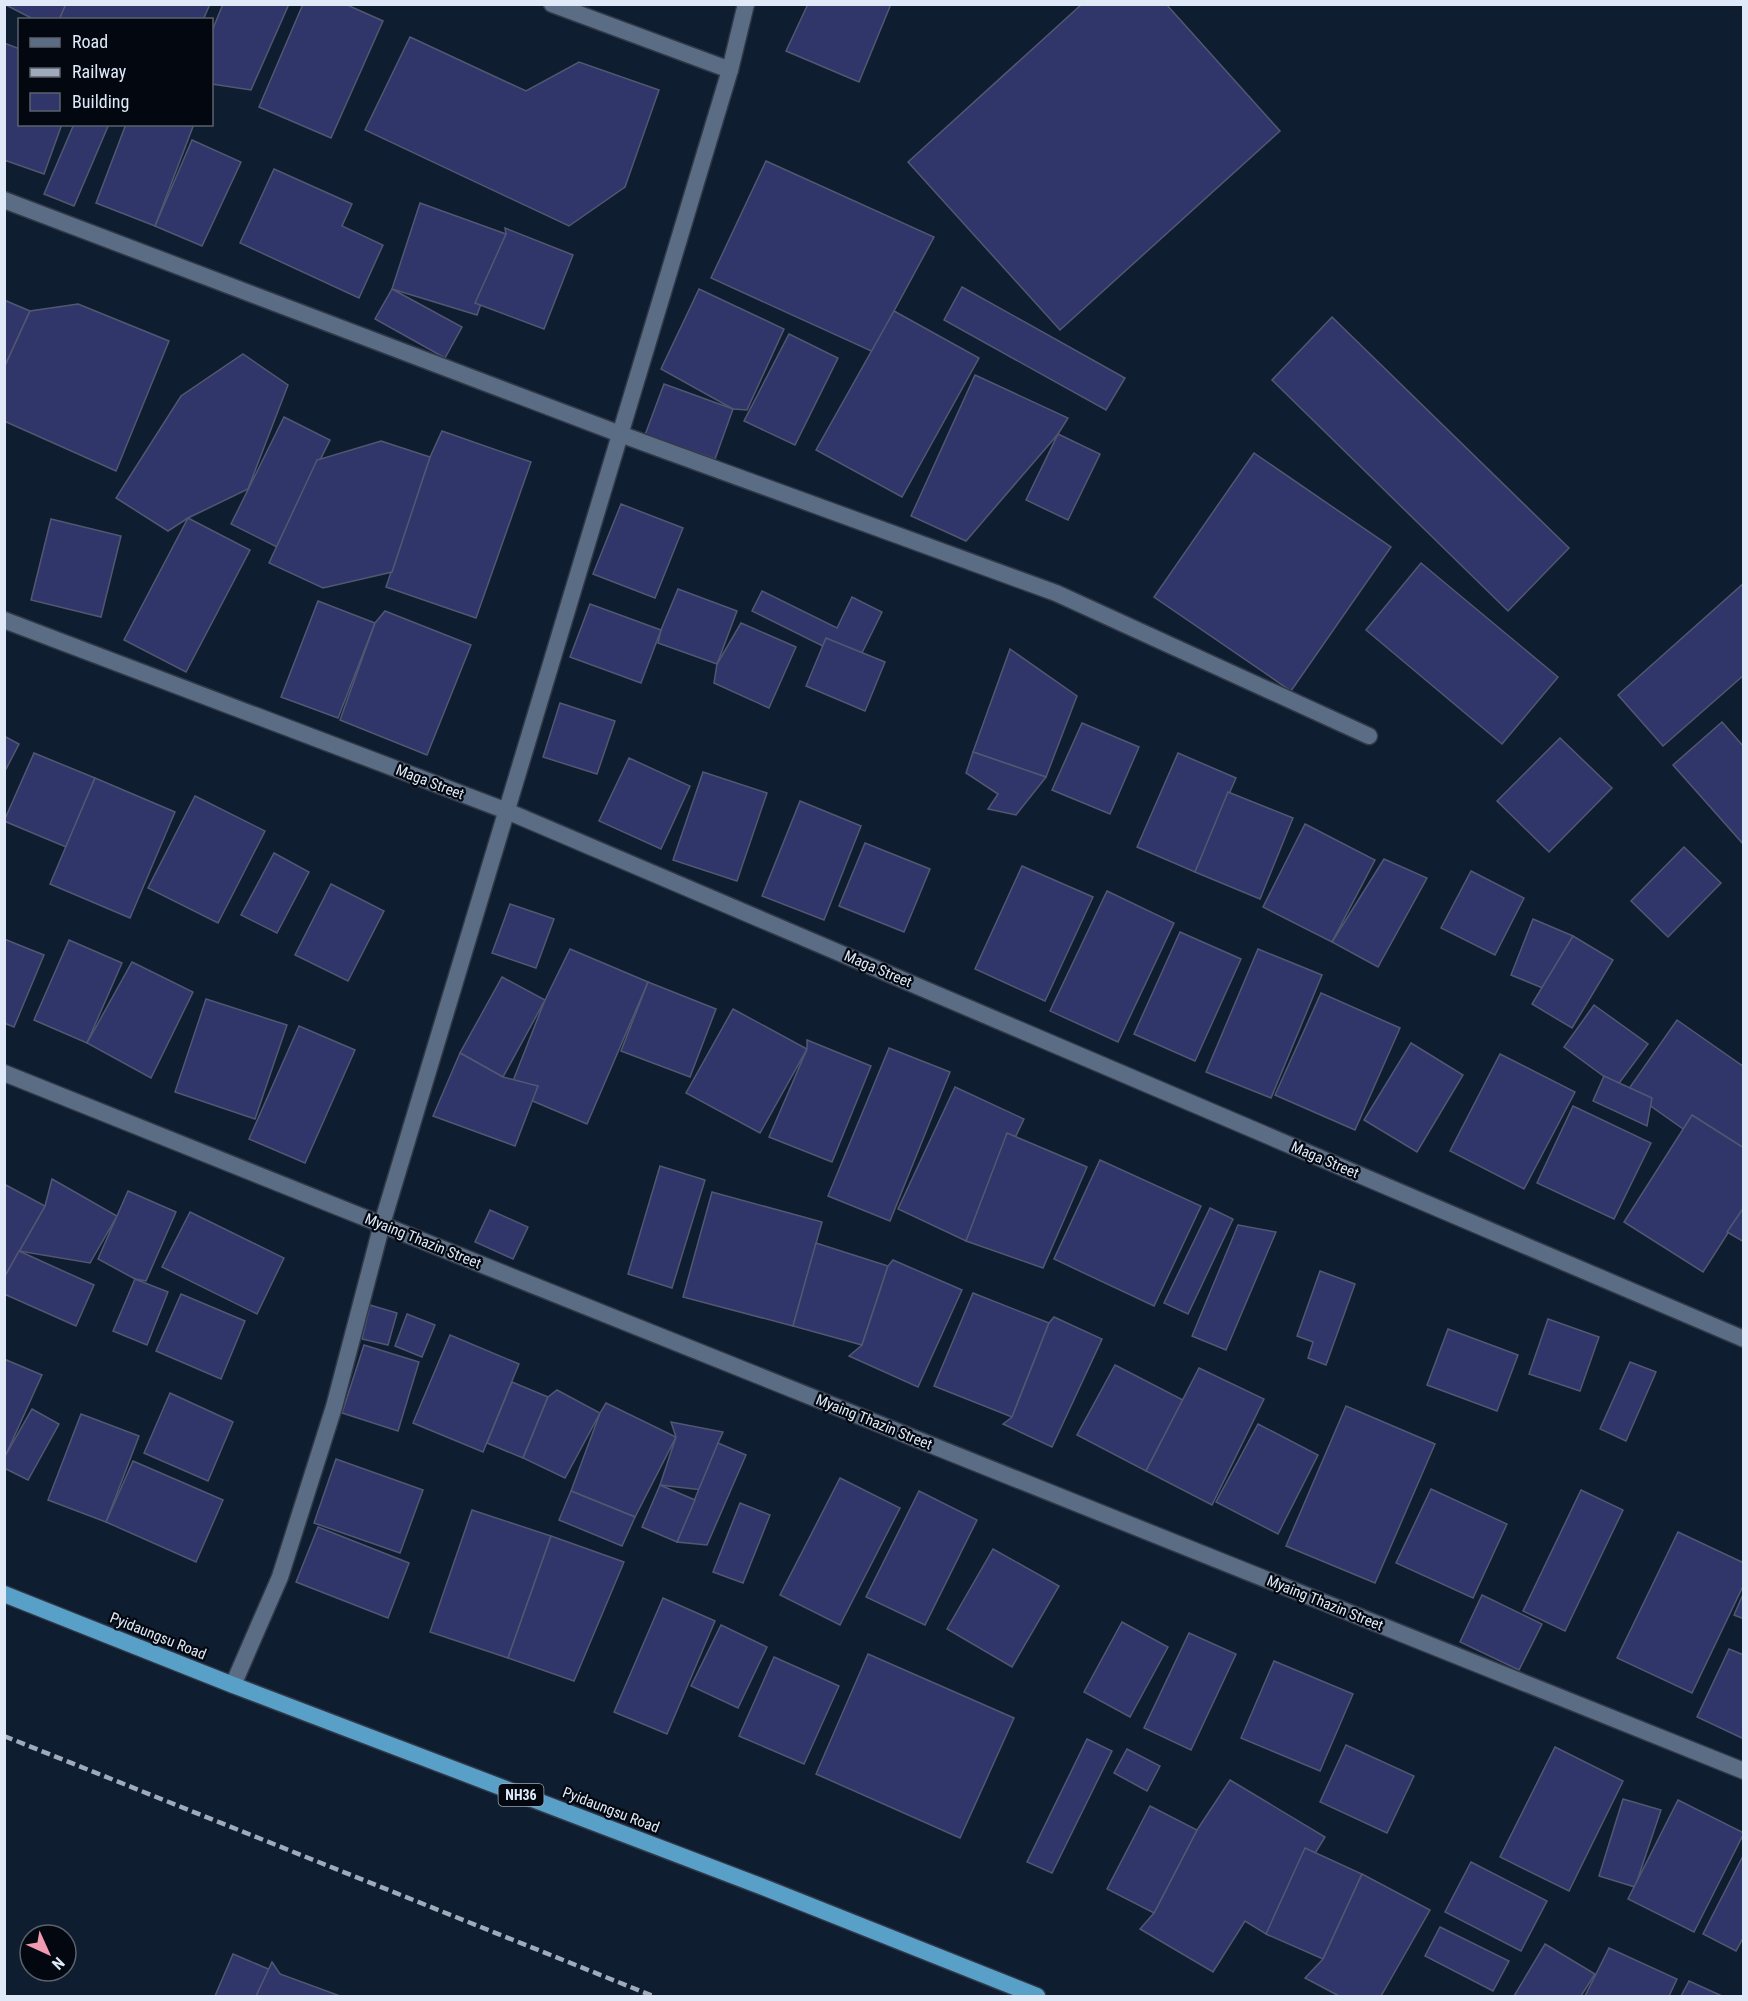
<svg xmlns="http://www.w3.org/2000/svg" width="1748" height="2001" viewBox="0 0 1748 2001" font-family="'Roboto Condensed',sans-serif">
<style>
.building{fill:#31366a;stroke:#525771;stroke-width:1.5}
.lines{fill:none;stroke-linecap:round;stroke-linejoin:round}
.minor-casing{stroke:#313949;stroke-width:19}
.trunk-casing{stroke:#313949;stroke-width:19}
.minor{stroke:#5b6d84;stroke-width:16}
.trunk{stroke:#58a0c8;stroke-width:16}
.rail{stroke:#9faaba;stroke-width:4.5;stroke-dasharray:9 4.5;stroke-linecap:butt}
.labels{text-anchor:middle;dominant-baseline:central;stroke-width:4.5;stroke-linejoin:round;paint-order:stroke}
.shield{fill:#030810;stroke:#9da6b2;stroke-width:1.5}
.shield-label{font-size:14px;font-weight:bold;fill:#dfe9f7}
.street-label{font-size:15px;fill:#dfe9f7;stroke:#030810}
</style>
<rect width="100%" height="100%" fill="#0f1d31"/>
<g class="building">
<path d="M4,4H66L59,20H35Z"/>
<path d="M66,4H210L203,20H59Z"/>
<path d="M223,4H289L251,90L212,84V31Z"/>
<path d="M303,4H345L383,21L331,138L259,107Z"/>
<path d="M808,4H891L859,82L786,51Z"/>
<path d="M1082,4H1166L1280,131L1060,330L908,162Z"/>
<path d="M410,37L526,91L579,62L659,90L625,187L569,226L365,130Z"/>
<path d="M4,43L20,49V124H62L44,174L4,160Z"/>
<path d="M74,124H109L74,206L44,194Z"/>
<path d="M126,124H194L155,226L96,203Z"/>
<path d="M192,140L241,162L202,246L155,226Z"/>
<path d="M766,161L934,237L894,311L880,355L711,278Z"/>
<path d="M274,169L352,204L342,226L383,245L359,298L240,243Z"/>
<path d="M420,203L506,234L477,315L392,289Z"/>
<path d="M505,228L573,255L544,329L475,303L506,234Z"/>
<path d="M962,287L1125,378L1106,410L944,320Z"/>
<path d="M392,289L462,327L445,358L375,319Z"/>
<path d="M699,289L784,329L747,410L733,409L661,369Z"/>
<path d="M4,300L30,311L4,368Z"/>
<path d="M78,304L169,341L116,471L4,421V368L30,311Z"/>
<path d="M894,311L979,358L902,497L816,450Z"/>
<path d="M1332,317L1569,548L1508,611L1272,380Z"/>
<path d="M789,334L838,358L795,445L744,421Z"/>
<path d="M243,354L288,385L248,489L188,518L168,531L116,498L181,396Z"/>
<path d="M975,375L1068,418L1058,434L966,541L911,516Z"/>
<path d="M664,384L733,409L715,459L645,435Z"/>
<path d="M284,417L330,440L277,547L231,524Z"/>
<path d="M442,431L531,462L476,618L386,587L430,457Z"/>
<path d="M1058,434L1100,454L1068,520L1026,500Z"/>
<path d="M381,441L430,457L392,572L323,588L269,563L317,460Z"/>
<path d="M1254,453L1391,547L1291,691L1154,597Z"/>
<path d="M621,504L683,528L655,598L593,574Z"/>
<path d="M188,518L250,550L186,672L124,640Z"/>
<path d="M51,519L121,536L101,617L31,600Z"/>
<path d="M1421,563L1558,677L1502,744L1366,630Z"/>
<path d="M1744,583V675L1663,746L1618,695Z"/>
<path d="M678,589L737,611L717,664L658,643L661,630Z"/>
<path d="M762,591L837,628L852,597L882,612L857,663L752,611Z"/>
<path d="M318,601L375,623L338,718L281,697Z"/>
<path d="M590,604L661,630L641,683L570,657Z"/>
<path d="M385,611L471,645L427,755L340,720L375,623Z"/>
<path d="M741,623L796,647L769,708L714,683L717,664Z"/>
<path d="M826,638L885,662L865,711L806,686Z"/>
<path d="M1010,649L1077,696L1046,777L973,752Z"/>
<path d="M560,703L615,721L597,774L543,757Z"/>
<path d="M1722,722L1744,747V845L1673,765Z"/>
<path d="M1082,723L1139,747L1110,814L1052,790Z"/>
<path d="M4,736L19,744L4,773Z"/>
<path d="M1560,738L1612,788L1549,852L1497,801Z"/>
<path d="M973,752L1046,777L1016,815L988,809L998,794L966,773Z"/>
<path d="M34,753L95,778L66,847L4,821Z"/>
<path d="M1178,753L1236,778L1195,872L1137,847Z"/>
<path d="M629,758L690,786L661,849L599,821Z"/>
<path d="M703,772L767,793L737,881L673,860Z"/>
<path d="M95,778L175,812L130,918L50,884Z"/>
<path d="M1228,792L1293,818L1260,899L1195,872Z"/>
<path d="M195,796L265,831L218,923L148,888Z"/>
<path d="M800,801L861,826L824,920L762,896Z"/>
<path d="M1305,824L1375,860L1332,942L1263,907Z"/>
<path d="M865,843L930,869L904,932L839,906Z"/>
<path d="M1684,847L1721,883L1668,937L1631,901Z"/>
<path d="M274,853L309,872L277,933L241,915Z"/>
<path d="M1384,859L1427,878L1378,967L1332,942Z"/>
<path d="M1022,866L1093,897L1045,1001L975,969Z"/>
<path d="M1471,871L1524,898L1495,955L1441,928Z"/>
<path d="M331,884L384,911L348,981L295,955Z"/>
<path d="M1107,891L1174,923L1118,1042L1050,1011Z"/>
<path d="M510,904L554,919L536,968L492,953Z"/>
<path d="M1533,919L1573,936L1550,991L1511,975Z"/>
<path d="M1180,932L1241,959L1195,1061L1134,1034Z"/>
<path d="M1573,936L1613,960L1572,1028L1532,1004Z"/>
<path d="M4,939L44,955L14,1027L4,1023Z"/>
<path d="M69,940L122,963L87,1043L34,1020Z"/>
<path d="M570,949L648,982L587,1124L509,1091L545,1000Z"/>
<path d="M1258,949L1322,975L1271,1098L1206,1072Z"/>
<path d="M132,962L193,992L151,1078L87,1043Z"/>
<path d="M502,977L545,1000L503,1077L460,1053Z"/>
<path d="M648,982L716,1009L690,1077L621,1051Z"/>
<path d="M1321,993L1400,1028L1355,1130L1275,1095Z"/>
<path d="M206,999L287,1025L255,1119L175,1092Z"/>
<path d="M1594,1005L1648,1044L1617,1086L1564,1047Z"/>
<path d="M733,1009L807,1049L760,1133L686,1093Z"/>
<path d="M1677,1020L1744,1067V1164L1740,1169L1628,1090Z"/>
<path d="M299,1026L355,1050L305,1163L249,1139Z"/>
<path d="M807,1040L871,1066L832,1162L769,1137L807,1049Z"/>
<path d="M1411,1043L1463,1075L1417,1152L1364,1120Z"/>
<path d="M889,1048L950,1072L890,1221L828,1196Z"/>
<path d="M460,1053L503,1077L538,1086L515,1146L433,1116Z"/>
<path d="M1500,1054L1575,1092L1524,1189L1450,1151Z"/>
<path d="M1604,1076L1652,1098L1647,1126L1593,1101Z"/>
<path d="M955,1087L1024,1119L966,1241L898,1209Z"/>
<path d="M1573,1106L1651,1143L1614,1219L1537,1183Z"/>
<path d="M1692,1115L1744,1148V1208L1703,1272L1624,1222Z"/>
<path d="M1007,1133L1087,1167L1043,1268L966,1241Z"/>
<path d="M1100,1160L1201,1206L1154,1306L1054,1259Z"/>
<path d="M660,1166L705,1180L672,1288L628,1274Z"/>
<path d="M52,1179L117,1216L90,1263L19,1251L45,1206Z"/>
<path d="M4,1184L45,1206L4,1278Z"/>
<path d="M128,1191L176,1212L146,1281L135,1279L98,1259Z"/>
<path d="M712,1192L822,1222L793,1326L683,1297Z"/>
<path d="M1744,1207V1242L1727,1232Z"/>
<path d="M1210,1208L1233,1219L1188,1314L1164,1303Z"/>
<path d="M490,1210L528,1227L513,1259L475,1242Z"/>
<path d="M190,1212L284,1258L257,1314L162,1267Z"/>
<path d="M1238,1225L1276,1232L1226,1350L1192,1336Z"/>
<path d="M816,1243L888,1266L862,1345L793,1326Z"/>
<path d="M19,1251L94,1285L76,1326L4,1294V1278Z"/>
<path d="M893,1260L962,1290L918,1387L849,1356L862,1345L888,1266Z"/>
<path d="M1320,1271L1355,1284L1326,1365L1308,1358L1313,1342L1297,1336Z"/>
<path d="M135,1279L168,1292L147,1345L113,1331Z"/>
<path d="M973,1293L1049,1323L1012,1417L934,1386Z"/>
<path d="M181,1294L245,1321L221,1379L156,1351Z"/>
<path d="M370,1305L397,1313L388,1345L362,1339Z"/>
<path d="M407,1314L435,1325L422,1357L395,1346Z"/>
<path d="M1054,1317L1102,1339L1052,1447L1003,1424L1012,1417L1049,1323Z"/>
<path d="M1548,1319L1599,1337L1580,1391L1529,1374Z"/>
<path d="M1448,1329L1518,1355L1497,1411L1427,1385Z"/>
<path d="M450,1335L519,1364L483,1452L413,1423Z"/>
<path d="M364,1345L419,1362L398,1431L342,1413Z"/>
<path d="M4,1359L42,1375L4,1459Z"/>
<path d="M1630,1362L1656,1372L1626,1441L1600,1429Z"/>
<path d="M1115,1365L1183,1400L1146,1471L1077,1435Z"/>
<path d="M1199,1368L1264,1399L1212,1505L1146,1471Z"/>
<path d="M512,1382L548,1397L523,1458L487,1443Z"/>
<path d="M557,1390L600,1413L565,1478L523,1458L548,1397Z"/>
<path d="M170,1393L233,1422L208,1481L144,1453Z"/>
<path d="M606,1403L676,1437L635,1517L571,1491L600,1413Z"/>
<path d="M1346,1406L1435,1444L1375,1583L1286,1546Z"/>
<path d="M32,1409L59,1424L28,1480L4,1468V1458Z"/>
<path d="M81,1414L139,1436L106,1522L48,1500Z"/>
<path d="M671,1422L723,1432L718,1443L711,1491L660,1485L676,1437Z"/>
<path d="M1258,1424L1318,1455L1278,1534L1216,1502Z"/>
<path d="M718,1443L746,1455L707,1545L677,1542Z"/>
<path d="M336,1459L423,1490L400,1553L314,1523Z"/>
<path d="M133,1461L223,1500L196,1562L106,1522Z"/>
<path d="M840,1478L900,1508L840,1625L780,1595Z"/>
<path d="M660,1485L695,1500L677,1542L642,1527Z"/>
<path d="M1431,1489L1507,1524L1473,1598L1396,1563Z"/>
<path d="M1581,1490L1623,1510L1565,1631L1523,1611Z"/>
<path d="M571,1491L635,1517L622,1546L559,1520Z"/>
<path d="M919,1491L977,1520L925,1625L866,1597Z"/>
<path d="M740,1503L770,1515L743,1583L713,1572Z"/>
<path d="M472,1510L551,1536L508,1658L430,1632Z"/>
<path d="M318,1527L409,1563L388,1618L296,1582Z"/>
<path d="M1678,1532L1744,1563V1584L1692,1693L1617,1658Z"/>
<path d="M551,1536L624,1562L574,1681L508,1658Z"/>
<path d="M993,1549L1059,1586L1012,1667L947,1629Z"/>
<path d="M1744,1592V1619L1734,1615Z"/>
<path d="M1482,1595L1542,1624L1519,1670L1460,1642Z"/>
<path d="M663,1598L715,1621L667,1734L614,1712Z"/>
<path d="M1122,1622L1168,1647L1130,1717L1084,1692Z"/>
<path d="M721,1625L767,1647L738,1708L691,1686Z"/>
<path d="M1189,1633L1236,1654L1191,1750L1144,1728Z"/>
<path d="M1729,1649L1744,1655V1739L1697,1717Z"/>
<path d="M868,1654L1014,1718L960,1838L816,1774Z"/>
<path d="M774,1657L839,1686L804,1764L739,1736Z"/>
<path d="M1274,1661L1353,1694L1320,1771L1241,1738Z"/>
<path d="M1087,1739L1112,1751L1052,1873L1027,1862Z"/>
<path d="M1346,1745L1414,1776L1387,1833L1320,1802Z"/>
<path d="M1555,1747L1623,1781L1569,1891L1500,1857Z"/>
<path d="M1127,1749L1160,1766L1147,1791L1114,1773Z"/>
<path d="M1230,1780L1325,1837L1266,1934L1245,1921L1213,1972L1140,1929L1154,1913L1197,1830Z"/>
<path d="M1623,1799L1661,1810L1635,1887L1599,1876Z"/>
<path d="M1678,1800L1744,1833L1694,1932L1628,1899Z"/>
<path d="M1150,1806L1197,1830L1154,1913L1107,1889Z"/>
<path d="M1305,1848L1362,1874L1323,1959L1266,1934Z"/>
<path d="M1744,1854V1936L1736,1951L1703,1934Z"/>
<path d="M1471,1862L1547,1901L1521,1951L1445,1912Z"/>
<path d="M1362,1874L1430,1910L1381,1996H1339L1305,1978L1323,1959Z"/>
<path d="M1440,1927L1509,1961L1493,1991L1425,1956Z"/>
<path d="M1545,1944L1595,1974L1581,1996H1514Z"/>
<path d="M1609,1948L1677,1979L1669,1996H1585Z"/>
<path d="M233,1954L280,1974L271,1996H215Z"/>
<path d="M272,1962L280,1974L340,1996H256Z"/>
<path d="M1689,1981L1722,1996H1681Z"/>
</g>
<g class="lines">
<defs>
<g id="minor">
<path d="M552,4L730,70"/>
<path d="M4,200L620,434L1056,593L1369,736"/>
<path d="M4,620L507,811L1744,1339"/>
<path d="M4,1073L1744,1771"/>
<path d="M233,1685L280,1577L334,1407L382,1224L730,70L746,4"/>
</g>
<path id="trunk" d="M4,1594L233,1685L763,1887L1037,1996"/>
</defs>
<use href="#minor" class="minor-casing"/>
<use href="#trunk" class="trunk-casing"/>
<use href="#minor" class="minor"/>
<use href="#trunk" class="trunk"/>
<path class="rail" d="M4,1736L653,1996"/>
</g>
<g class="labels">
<rect class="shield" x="498.5" y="1784" width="45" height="22" rx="4.5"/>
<g class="shield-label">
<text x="521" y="1795">NH36</text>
</g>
<g class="street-label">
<text transform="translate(430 782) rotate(21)">Maga Street</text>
<text transform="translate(878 969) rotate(23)">Maga Street</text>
<text transform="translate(1325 1160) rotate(23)">Maga Street</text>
<text transform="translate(423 1241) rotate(22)">Myaing Thazin Street</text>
<text transform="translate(874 1422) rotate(22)">Myaing Thazin Street</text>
<text transform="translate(1325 1603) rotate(22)">Myaing Thazin Street</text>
<text transform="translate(158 1636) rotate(22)">Pyidaungsu Road</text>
<text transform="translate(611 1810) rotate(21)">Pyidaungsu Road</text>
</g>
</g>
<rect width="1748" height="2001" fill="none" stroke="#dfe9f7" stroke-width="12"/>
<rect x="18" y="18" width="195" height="108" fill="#030810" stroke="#5b626c" stroke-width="1.5"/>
<rect x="30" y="38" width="30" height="9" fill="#5b6d84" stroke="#5b626c" stroke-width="1.5"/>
<text x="72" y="48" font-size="18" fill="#dfe9f7">Road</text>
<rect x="30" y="68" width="30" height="9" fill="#9faaba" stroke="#5b626c" stroke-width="1.5"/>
<text x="72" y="78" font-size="18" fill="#dfe9f7">Railway</text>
<rect x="30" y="93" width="30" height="18" fill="#31366a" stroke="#5b626c" stroke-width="1.5"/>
<text x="72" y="108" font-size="18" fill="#dfe9f7">Building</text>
<g transform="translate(48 1953) rotate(135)"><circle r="28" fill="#030810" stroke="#5b626c" stroke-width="1.5"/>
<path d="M0-4.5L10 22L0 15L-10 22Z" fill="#f19ab1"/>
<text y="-9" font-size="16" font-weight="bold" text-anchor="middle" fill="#dfe9f7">N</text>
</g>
</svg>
